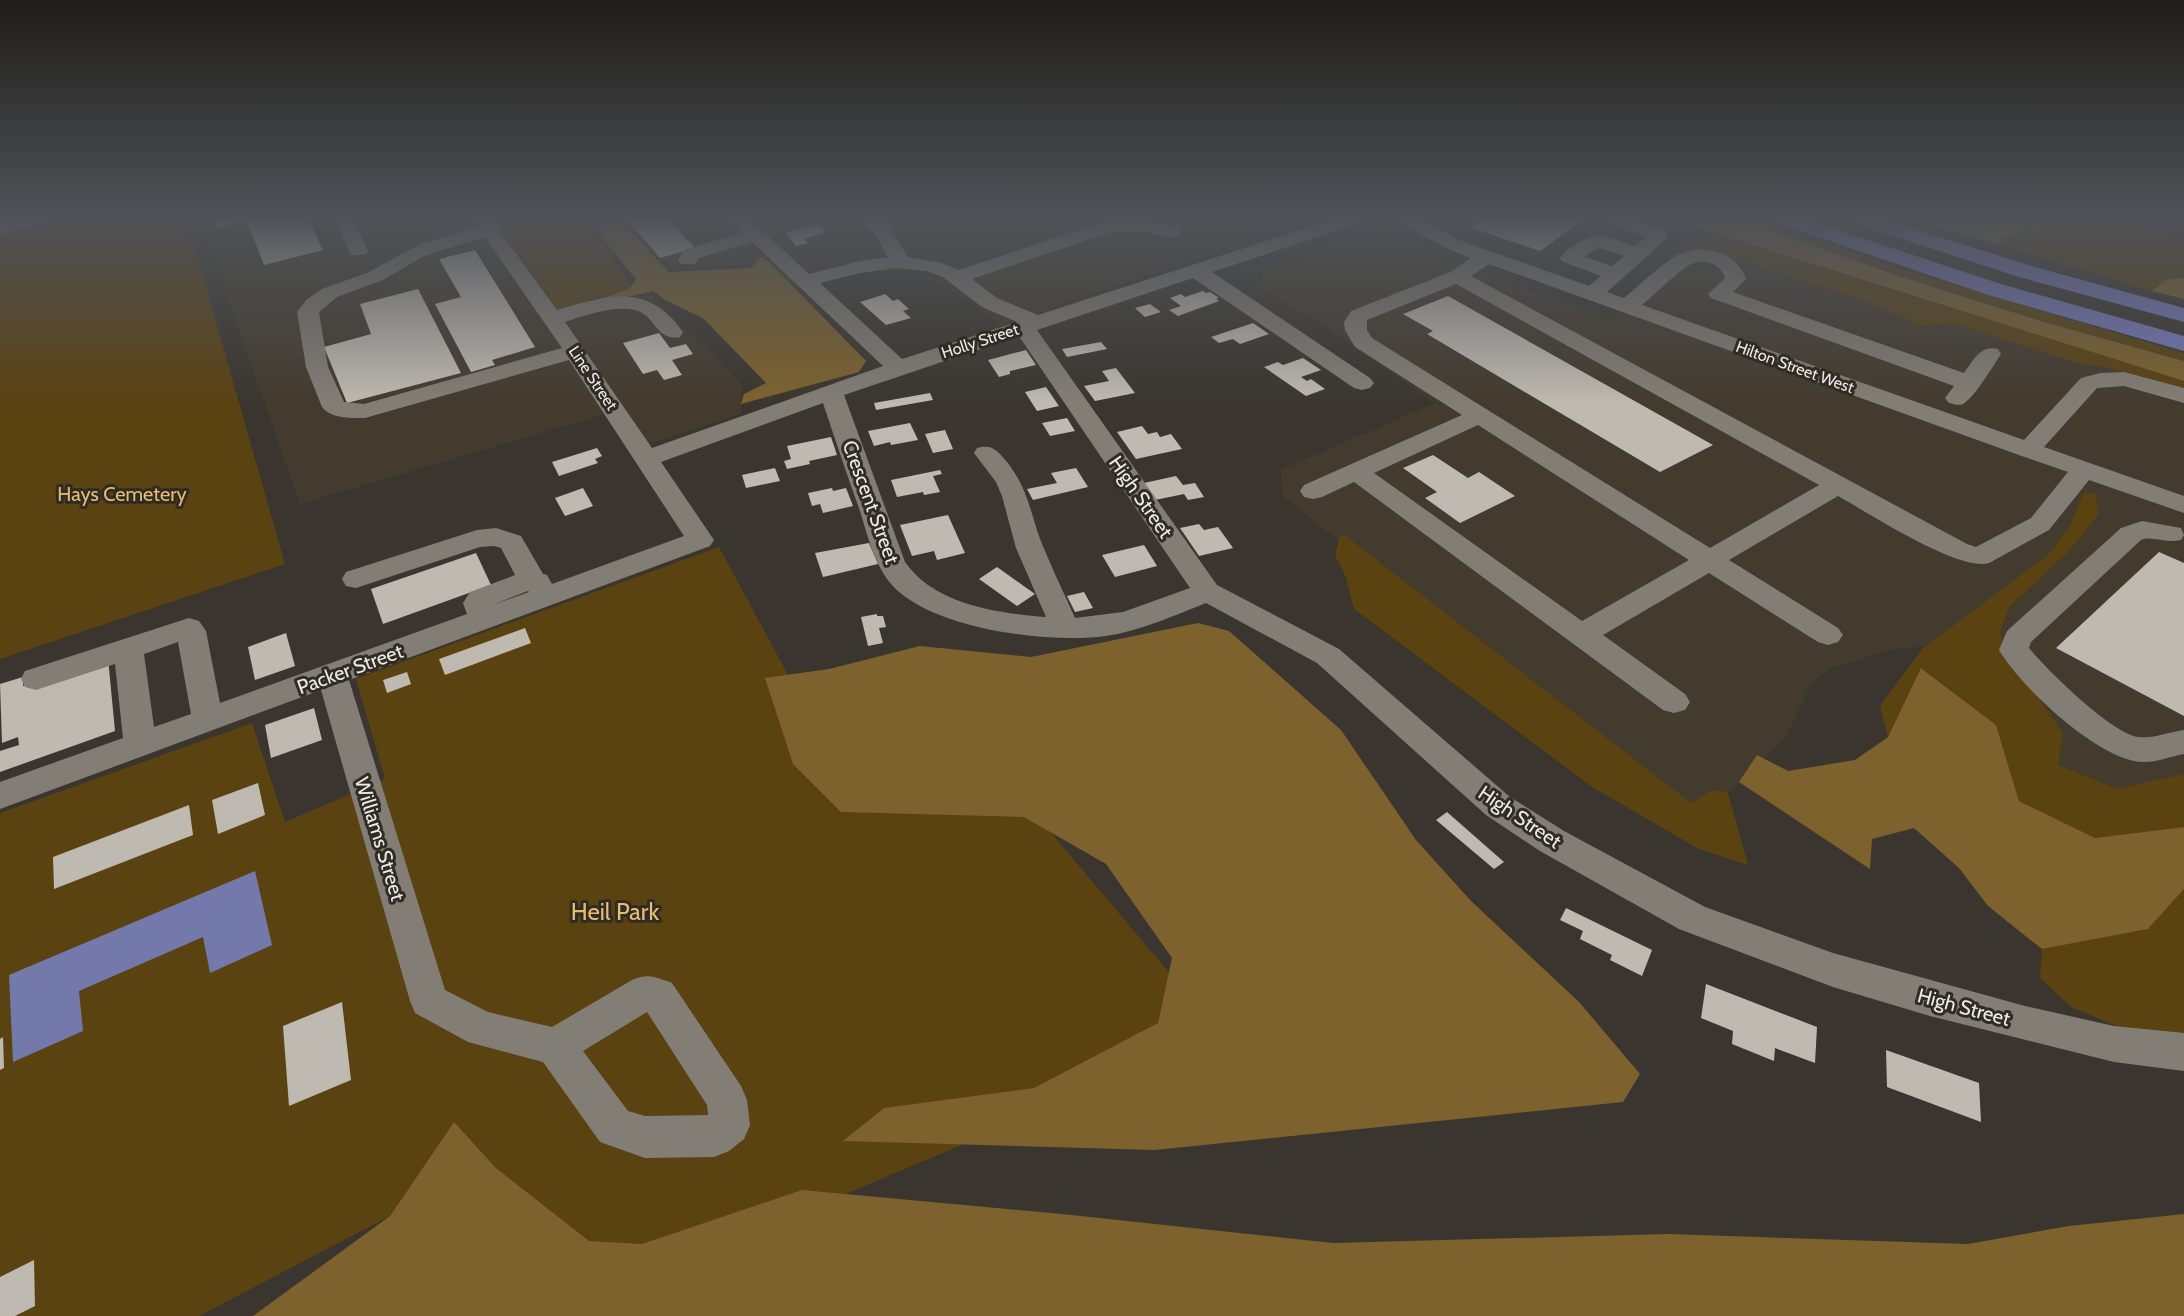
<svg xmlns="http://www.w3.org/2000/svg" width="2184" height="1316" viewBox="0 0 2184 1316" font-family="Cabin,sans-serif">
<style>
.built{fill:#433b2e}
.green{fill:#5a4211}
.forest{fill:#7d622d}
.water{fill:#7479ac}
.building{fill:#bfbab1}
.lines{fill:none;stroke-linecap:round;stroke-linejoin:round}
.minor{fill:#837e75;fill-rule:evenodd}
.highway{fill:#757abd;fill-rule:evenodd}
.labels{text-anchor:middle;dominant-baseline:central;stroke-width:6;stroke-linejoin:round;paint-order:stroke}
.far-street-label{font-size:16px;fill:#edebe6;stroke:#302c25}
.park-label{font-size:20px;fill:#e7bd6f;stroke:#302c25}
.street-label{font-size:20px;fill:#edebe6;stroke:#302c25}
.near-park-label{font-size:24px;fill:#e7bd6f;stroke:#302c25}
</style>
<rect width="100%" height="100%" fill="#3a362f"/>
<g class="built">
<path d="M200,220H479L557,312L650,293L741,384V414L646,445L623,409L300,504Z"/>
<path d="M595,220H1307L1002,325L942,285L906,270L847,275L795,287L758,263L673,270L633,226Z"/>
<path d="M1383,229L1398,233L1447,261L1610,317L1697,231L2098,364L2184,388V777L2115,794L2050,766L1952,644L1895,649L1834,667L1812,682L1784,740L1693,827L1283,496L1280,470L1435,403L1324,325L1257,287L1263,272Z"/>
</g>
<g class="green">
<path d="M69,220H187L285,564L0,659V234Z"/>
<path d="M494,220H510L513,224L532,220H583C601,240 614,262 630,284L629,289L585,302L560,313Z"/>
<path d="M1741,220H1760L1887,265L2184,353V361L2044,322L1904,278Z"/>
<path d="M2076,220H2114L2184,237V278L2166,279L2152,291L2001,245V237Z"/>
<path d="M1711,232L2184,381V391L2105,367L2077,363L1953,323L1921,326L1865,301L1740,260L1690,250Z"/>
<path d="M2084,493L2095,494L2099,514L2068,552L2009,607L2000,632L2006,652L2063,733L2058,765L2117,789L2184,774V827L2095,838L2019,801L1996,725L1922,668L1888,737L1880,706L1922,649L2049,554L2068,529Z"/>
<path d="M1343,534L1691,803L1712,790L1728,793L1748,865L1697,848L1592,787L1354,609L1346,577L1335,555L1340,536Z"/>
<path d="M719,547L861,810L1031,809L1222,1035L611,1293L454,1122L390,1216L199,1316H0V813L252,723L285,822L385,779L356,679Z"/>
<path d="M2184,889V1035L2121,1028L2071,1007L2040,978L2042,949L2148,929Z"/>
</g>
<g class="forest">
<path d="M1674,220H1741L1904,278L2044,322L2184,361V381Z"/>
<path d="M1909,220H2076L2002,237L2001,245Z"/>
<path d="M593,227L628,228L669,272L751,268L761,257L767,260L866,361L859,372L741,404L744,394L766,383L703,318L665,300L653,291L576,309V307L629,289L636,279Z"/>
<path d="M2184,278V299L2152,291L2166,279Z"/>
<path d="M1198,623L1229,631L1341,730L1416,840L1471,901L1579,1002L1640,1074L1623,1102L1155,1150L843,1141L884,1108L1034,1088L1158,1023L1172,958L1106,864L1024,817L841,812L793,764L765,678L829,669L920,646L1031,657Z"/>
<path d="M1921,668L1996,725L2019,801L2095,838L2184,827V889L2148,929L2042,949L1988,906L1959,868L1914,828L1872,839L1870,869L1739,782L1757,755L1788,771L1855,760L1888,737Z"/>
<path d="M454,1122L496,1168L589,1241L642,1244L802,1190L1062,1214L1333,1243L1669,1234L1968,1244L2069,1226L2184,1214V1316H253L390,1216Z"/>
</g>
<path class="water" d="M255,871L272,945L210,973L203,937L79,991L83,1031L13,1062L9,975Z"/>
<g class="building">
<path d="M215,220H309L323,250L264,265L247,221L217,228Z"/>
<path d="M627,220H668L695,248L660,258Z"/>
<path d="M1479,220H1578L1581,221L1540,251L1469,227Z"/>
<path d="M817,224L827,232L804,239L808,243L796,246L786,233Z"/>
<path d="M475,250L535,347L492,360L495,365L471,372L435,304L461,297L439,259Z"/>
<path d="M418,289L461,373L347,403L324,347L371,334L360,304Z"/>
<path d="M1203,291L1206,293L1210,292L1219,298L1216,299L1219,301L1178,316L1169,310L1181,306L1170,298L1181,294L1185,297Z"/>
<path d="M885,294L893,301L898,299L909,309L903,311L911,318L886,325L860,302Z"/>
<path d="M1448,296L1713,445L1660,472L1427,334L1433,331L1403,314Z"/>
<path d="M1150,304L1161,312L1145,317L1135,308Z"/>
<path d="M1253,323L1269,334L1240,344L1233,339L1219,343L1211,337Z"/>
<path d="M659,333L670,348L686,344L693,354L672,360L682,375L664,380L657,370L643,374L623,343Z"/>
<path d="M1101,342L1107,349L1067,357L1062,349Z"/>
<path d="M1026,350L1036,365L1010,371V374L999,377L988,360Z"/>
<path d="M1303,358L1321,370L1301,377L1307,381L1311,379L1325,389L1306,396L1264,367L1278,362L1283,365Z"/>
<path d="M1116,368L1135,393L1095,401L1084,386L1109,381L1102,371Z"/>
<path d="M1046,387L1059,406L1037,411L1025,392Z"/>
<path d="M930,393L933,400L876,410L874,403Z"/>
<path d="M1067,418L1075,431L1050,436L1042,423Z"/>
<path d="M910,423L918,440L891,445L890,442L874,446L868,431Z"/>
<path d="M1142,426L1148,434L1157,432L1160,437L1171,434L1182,449L1136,459L1117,432Z"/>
<path d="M945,430L953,449L933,453L925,434Z"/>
<path d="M831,437L837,455L809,461L810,464L787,469L784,461L791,459L787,446Z"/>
<path d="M597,448L602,456L595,459L598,463L559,476L552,462Z"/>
<path d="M1433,455L1468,478L1479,472L1515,496L1460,523L1425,498L1437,492L1403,468Z"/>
<path d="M775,468L780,481L746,488L742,475Z"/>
<path d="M1076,468L1088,487L1033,500L1027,489L1057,483L1051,473Z"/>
<path d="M940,470L942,474L933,476L940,492L924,495L923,492L897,497L891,480Z"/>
<path d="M1176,476L1183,485L1195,483L1204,497L1188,500L1184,494L1155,500L1144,483Z"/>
<path d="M583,488L593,506L565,516L555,498Z"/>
<path d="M832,488L833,491L846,488L853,506L823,513L820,504L812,506L808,493Z"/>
<path d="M948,515L965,553L937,560L934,551L912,556L900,525Z"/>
<path d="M1199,524L1204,530L1218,527L1233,548L1199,556L1180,528Z"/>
<path d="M869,543L878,564L823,577L815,553Z"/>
<path d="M1144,545L1157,566L1115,577L1102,555Z"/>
<path d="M2159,552L2184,563V716L2056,648Z"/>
<path d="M476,553L491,585L383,624L371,589Z"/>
<path d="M997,567L1035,594L1017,606L979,579Z"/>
<path d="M1084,592L1093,608L1075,612L1067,596Z"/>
<path d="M877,614V616H883L886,627L879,628L883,643L868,646L861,617Z"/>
<path d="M525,628L531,643L445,675L439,659Z"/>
<path d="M286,633L295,666L255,680L248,647Z"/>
<path d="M108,658L115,731L0,772V751L19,745L18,737L2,743L0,684L23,677V686Z"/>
<path d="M407,672L411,684L387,693L383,680Z"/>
<path d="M314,708L322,740L271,758L265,725Z"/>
<path d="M258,783L265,815L218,834L212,800Z"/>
<path d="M189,805L193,835L54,889L53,857Z"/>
<path d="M1447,812L1504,862L1494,869L1436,820Z"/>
<path d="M1566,908L1652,950L1642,976L1610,960L1612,955L1580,939L1583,931L1560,920Z"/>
<path d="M1706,984L1817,1027L1815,1063L1775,1048L1774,1061L1732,1044L1733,1031L1701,1018Z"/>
<path d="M342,1002L351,1080L289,1106L283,1026Z"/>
<path d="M3,1037L4,1068L0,1070V1039Z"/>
<path d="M1886,1050L1979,1083L1981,1122L1887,1087Z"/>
<path d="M34,1260L35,1306L15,1316H0V1277Z"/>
</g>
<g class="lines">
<g class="minor">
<path d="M11,220H47L44,224L0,234V222Z"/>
<path d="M336,220H354L368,251L365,255H351Z"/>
<path d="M474,220H492L557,310C608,295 648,282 683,332L680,337C656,342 655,314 635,310C614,305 585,315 565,322L652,448L883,366L752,242L699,258L695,264H681L678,260L684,250L742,233L731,220H751L809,274L860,261L888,257L875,234L860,220H881L890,227L908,257L939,262L959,270L1109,220H1145L1179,228L1182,232L1179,236L1172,238L1145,232H1111L972,279L997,298L1038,315L1331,220H1359L1357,224L1212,272L1370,378L1374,383L1370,388L1362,390L1354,388L1193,278L1037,330L1217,585L1339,649L1510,797L1564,831L1705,907L1833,953L2025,1006L2114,1026L2184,1033V1071L2114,1062L1930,1016L1833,987L1679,929L1540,851L1486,815L1317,663L1206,603C1173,616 1140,631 1106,636C1048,644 923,629 887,579C873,559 867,534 860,511C847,475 835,439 823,403L661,462L714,540L710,546L349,680L445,990L488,1012L552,1027L632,980C649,973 655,977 672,983L741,1086L747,1100L750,1125L744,1139L729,1151L714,1157L645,1158L600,1142L543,1062L468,1042L415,1013L410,1001L321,690L0,809V782L123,738L115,664L36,690L25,687L21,679L25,671L189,618L199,621L206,631L220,703L467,614L463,603L470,592L515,575L501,548L494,546L480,547L356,588L346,586L342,579L346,572L477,530L496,528L521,536L543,574L547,575L552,584L684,536L569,360L365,418C351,418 331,419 322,407L306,367L297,312L306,300L322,289L369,272L420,244L478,227ZM485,237L562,348L364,404L344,402L328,367L319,312L337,297L383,280L424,256ZM896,268L927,271L943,277L982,307L1017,322L902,359L820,283L860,273ZM1019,336L1190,588L1123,612L1075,618C1065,595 1054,573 1045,551C1030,517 1031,493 1007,462C997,451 993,444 977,448L974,453L996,482L1002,496L1016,548L1046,617C997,613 935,605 905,562L844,395ZM528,591L529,592L492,605ZM178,642L191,714L154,727L144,654ZM647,1012L707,1105L708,1115L645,1116L628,1111L583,1051Z"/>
<path d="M1400,220H1423L1464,242L1589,286L1601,276L1563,262L1560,258C1564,252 1569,249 1575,245C1599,228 1609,238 1635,246L1646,237L1612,224L1609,220H1636L1665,231L1668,235L1662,243L1607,292L1624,298C1638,287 1664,261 1680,254C1705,243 1737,252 1746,279L1733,292L1964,373C1974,360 1980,345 1998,349L2001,354C1994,365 1973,399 1963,404C1958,406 1954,404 1949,403L1945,398L1954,386L1711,298L1708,294L1725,278C1721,265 1707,259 1694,263C1683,266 1653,296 1642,305L2024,440L2081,378L2100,373L2124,372L2184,388V403L2124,386L2097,388L2044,447L2184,496V513L2089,480L2049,530L1989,563C1958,572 1869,513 1838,496L1729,560L1838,628L1843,635L1838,642L1828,645L1818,642L1709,573L1603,635L1685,694L1690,702L1685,710L1674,713L1663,710L1354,482L1322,497L1313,499L1304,497L1300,491L1304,485L1462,415L1355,347L1345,330L1344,322L1351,311L1450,272L1471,258L1450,250L1402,224ZM1598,247L1624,256L1612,266L1585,257ZM1489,264L2019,455L2068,472L2031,518L1976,547L1967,544L1471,276ZM1456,284L1819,485L1710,548L1372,338L1367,330V320ZM1478,425L1689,560L1582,621L1374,473Z"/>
<path d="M2142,521L2181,528L2184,535L2181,540C2167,544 2152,535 2141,540L2031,642L2029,648C2047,670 2111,733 2138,737C2153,739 2169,732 2184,730V754C2168,757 2150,765 2134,761C2091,752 2021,687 1999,650L2007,631L2121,528Z"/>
</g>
<g class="highway">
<path d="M1777,220H1807L2001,284L2184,336V351L1985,294L1780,224Z"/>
<path d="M1854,220H1885L2035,267L2184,308V322L2019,277L1857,224Z"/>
</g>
</g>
<linearGradient id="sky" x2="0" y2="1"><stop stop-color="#201e1a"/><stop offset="0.54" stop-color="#4f5258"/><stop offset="1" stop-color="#4f5258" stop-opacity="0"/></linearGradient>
<rect width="2184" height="404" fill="url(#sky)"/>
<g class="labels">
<g class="far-street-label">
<text transform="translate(980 341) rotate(-18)">Holly Street</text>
<text transform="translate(1795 367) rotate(20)">Hilton Street West</text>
<text transform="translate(593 378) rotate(56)">Line Street</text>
</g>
<g class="park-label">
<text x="122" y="494">Hays Cemetery</text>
</g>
<g class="street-label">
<text transform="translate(1141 497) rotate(55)">High Street</text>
<text transform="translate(871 502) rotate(70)">Crescent Street</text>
<text transform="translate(350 669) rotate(-20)">Packer Street</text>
<text transform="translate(1520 817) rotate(34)">High Street</text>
<text transform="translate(380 839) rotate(73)">Williams Street</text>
<text transform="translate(1964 1007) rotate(15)">High Street</text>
</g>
<g class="near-park-label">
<text x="615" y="911">Heil Park</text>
</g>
</g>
</svg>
